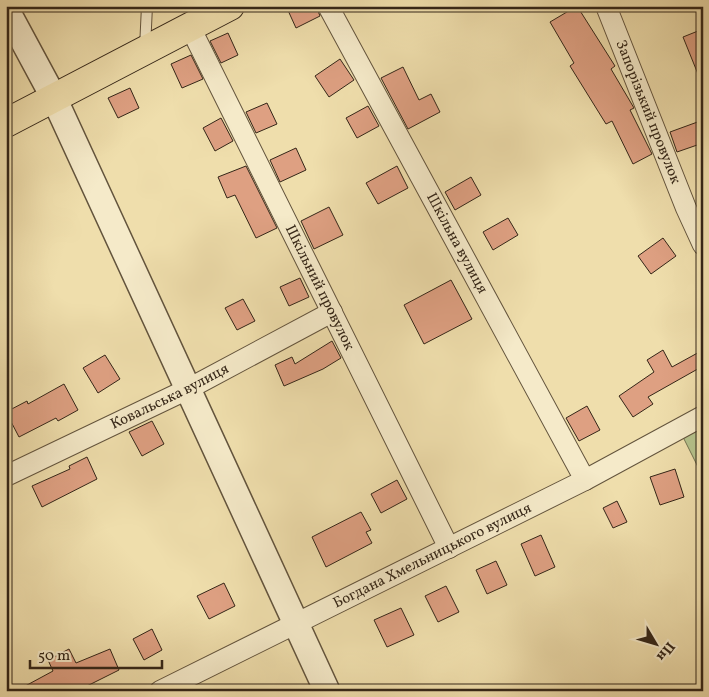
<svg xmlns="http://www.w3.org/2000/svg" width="709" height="697" viewBox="0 0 709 697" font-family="Vollkorn,serif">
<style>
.green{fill:#b5c28c;stroke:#747452}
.building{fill:#dea082;stroke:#342618}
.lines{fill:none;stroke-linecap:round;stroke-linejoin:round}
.service-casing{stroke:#63543d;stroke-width:12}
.minor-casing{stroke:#63543d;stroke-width:22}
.tertiary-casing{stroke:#63543d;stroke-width:28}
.primary-casing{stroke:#342618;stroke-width:30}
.service{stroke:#f5eac9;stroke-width:10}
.minor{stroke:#f5eac9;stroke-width:20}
.tertiary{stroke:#f5eac9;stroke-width:25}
.primary{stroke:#efdeac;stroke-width:28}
.labels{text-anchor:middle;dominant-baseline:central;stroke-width:4;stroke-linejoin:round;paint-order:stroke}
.street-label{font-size:15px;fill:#342618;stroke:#f5eac9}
</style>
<rect width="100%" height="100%" fill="#efdeac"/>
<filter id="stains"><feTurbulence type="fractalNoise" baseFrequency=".004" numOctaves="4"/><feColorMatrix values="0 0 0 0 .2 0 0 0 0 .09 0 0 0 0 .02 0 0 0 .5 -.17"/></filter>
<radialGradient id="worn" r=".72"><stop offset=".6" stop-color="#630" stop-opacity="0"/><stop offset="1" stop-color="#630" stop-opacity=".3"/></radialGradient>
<path class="green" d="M703,416V477L679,429Z"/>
<g class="building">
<path d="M286,6H316L320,16L296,28Z"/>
<path d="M577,6L615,66L611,69L634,108L630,110L652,154L633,164L612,121L606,124L570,66L574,63L550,22Z"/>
<path d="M703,29V84H702L683,37Z"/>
<path d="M228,33L238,55L221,63L210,41Z"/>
<path d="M191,55L203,79L182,88L171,64Z"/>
<path d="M340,59L354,80L329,97L315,76Z"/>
<path d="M403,67L419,100L431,94L440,112L408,129L381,78Z"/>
<path d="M130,88L139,108L118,118L108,98Z"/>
<path d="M267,103L277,124L256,133L246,112Z"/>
<path d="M368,106L379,126L357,138L346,118Z"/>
<path d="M221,118L233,141L215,151L203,128Z"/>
<path d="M703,120V143L677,152L670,132Z"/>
<path d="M296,148L306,170L280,182L270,160Z"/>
<path d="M246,166L277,228L256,238L235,195L227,198L218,177Z"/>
<path d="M397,166L408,188L378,204L366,183Z"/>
<path d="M471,177L481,195L455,210L445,192Z"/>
<path d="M329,207L343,235L314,249L301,221Z"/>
<path d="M508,218L518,235L493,250L483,232Z"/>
<path d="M663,238L676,256L651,274L638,256Z"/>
<path d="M300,278L309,297L289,306L280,287Z"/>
<path d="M451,280L472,319L424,344L404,305Z"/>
<path d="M243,299L255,321L237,330L225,308Z"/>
<path d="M332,341L341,358L323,369L284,386L275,365L292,357L295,364Z"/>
<path d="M663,350L672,367L703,350V366L648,397L653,404L633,417L619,396L654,372L647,360Z"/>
<path d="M105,355L120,379L98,393L83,368Z"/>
<path d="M64,384L78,410L58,421L56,418L19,437L6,412L27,401L28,404Z"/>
<path d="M587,406L600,430L579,441L566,418Z"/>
<path d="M152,421L164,444L142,456L129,432Z"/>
<path d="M87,457L97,479L42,507L32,486L70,469L69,466Z"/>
<path d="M675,469L684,497L660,505L650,477Z"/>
<path d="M397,480L407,499L381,513L371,494Z"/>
<path d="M617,501L627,522L613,528L603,508Z"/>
<path d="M361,512L371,530L366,532L372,543L326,567L312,537Z"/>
<path d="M541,535L555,567L535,576L521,544Z"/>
<path d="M496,561L507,585L487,594L476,570Z"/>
<path d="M224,583L235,606L209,619L197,596Z"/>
<path d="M446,586L459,612L438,622L425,596Z"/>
<path d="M401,608L414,635L387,647L374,620Z"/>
<path d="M152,629L162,650L144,660L133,639Z"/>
<path d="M69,649L76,663L110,649L119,670L77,691H16L53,671L48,660Z"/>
</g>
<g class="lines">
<defs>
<path id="service" d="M145,48L147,6"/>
<g id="minor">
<path id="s1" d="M328,6L585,480"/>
<path id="s2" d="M606,6L686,208L703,245"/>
<path id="s3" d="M190,27L449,548"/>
<path id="s4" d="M6,476L188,389L332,312"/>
<path id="s5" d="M160,691L585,480L703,416"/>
</g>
<path id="tertiary" d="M6,9L54,98L327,691"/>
<path id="primary" d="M6,123L230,6"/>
</defs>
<use href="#service" class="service-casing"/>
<use href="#minor" class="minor-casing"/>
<use href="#tertiary" class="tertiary-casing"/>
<use href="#primary" class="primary-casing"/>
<use href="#service" class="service"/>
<use href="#minor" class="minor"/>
<use href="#tertiary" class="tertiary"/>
<use href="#primary" class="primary"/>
</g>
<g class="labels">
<g class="street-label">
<text stroke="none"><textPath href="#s2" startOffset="114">Запорізький провулок</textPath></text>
<text stroke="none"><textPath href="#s1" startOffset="270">Шкільна вулиця</textPath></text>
<text stroke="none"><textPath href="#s3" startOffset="291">Шкільний провулок</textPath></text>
<text stroke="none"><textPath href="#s4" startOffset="182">Ковальська вулиця</textPath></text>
<text stroke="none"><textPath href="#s5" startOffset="304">Богдана Хмельницького вулиця</textPath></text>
</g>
</g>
<rect width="709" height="697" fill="none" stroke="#efdeac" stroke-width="25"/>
<rect x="8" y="8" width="694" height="682" fill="none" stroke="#342618" stroke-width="2.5"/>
<rect x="12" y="12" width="684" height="672" fill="none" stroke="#342618"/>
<g transform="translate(656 644) rotate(128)" stroke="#f5eac9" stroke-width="4" paint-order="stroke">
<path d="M0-4L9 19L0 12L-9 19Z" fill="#342618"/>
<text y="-8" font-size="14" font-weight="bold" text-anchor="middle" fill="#342618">Пн</text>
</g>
<path d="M30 660v8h132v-8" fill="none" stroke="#342618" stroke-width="2.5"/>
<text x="38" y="660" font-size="15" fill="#342618" stroke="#f5eac9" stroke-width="4" paint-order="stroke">50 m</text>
<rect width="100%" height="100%" filter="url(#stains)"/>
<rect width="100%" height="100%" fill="url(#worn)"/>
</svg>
